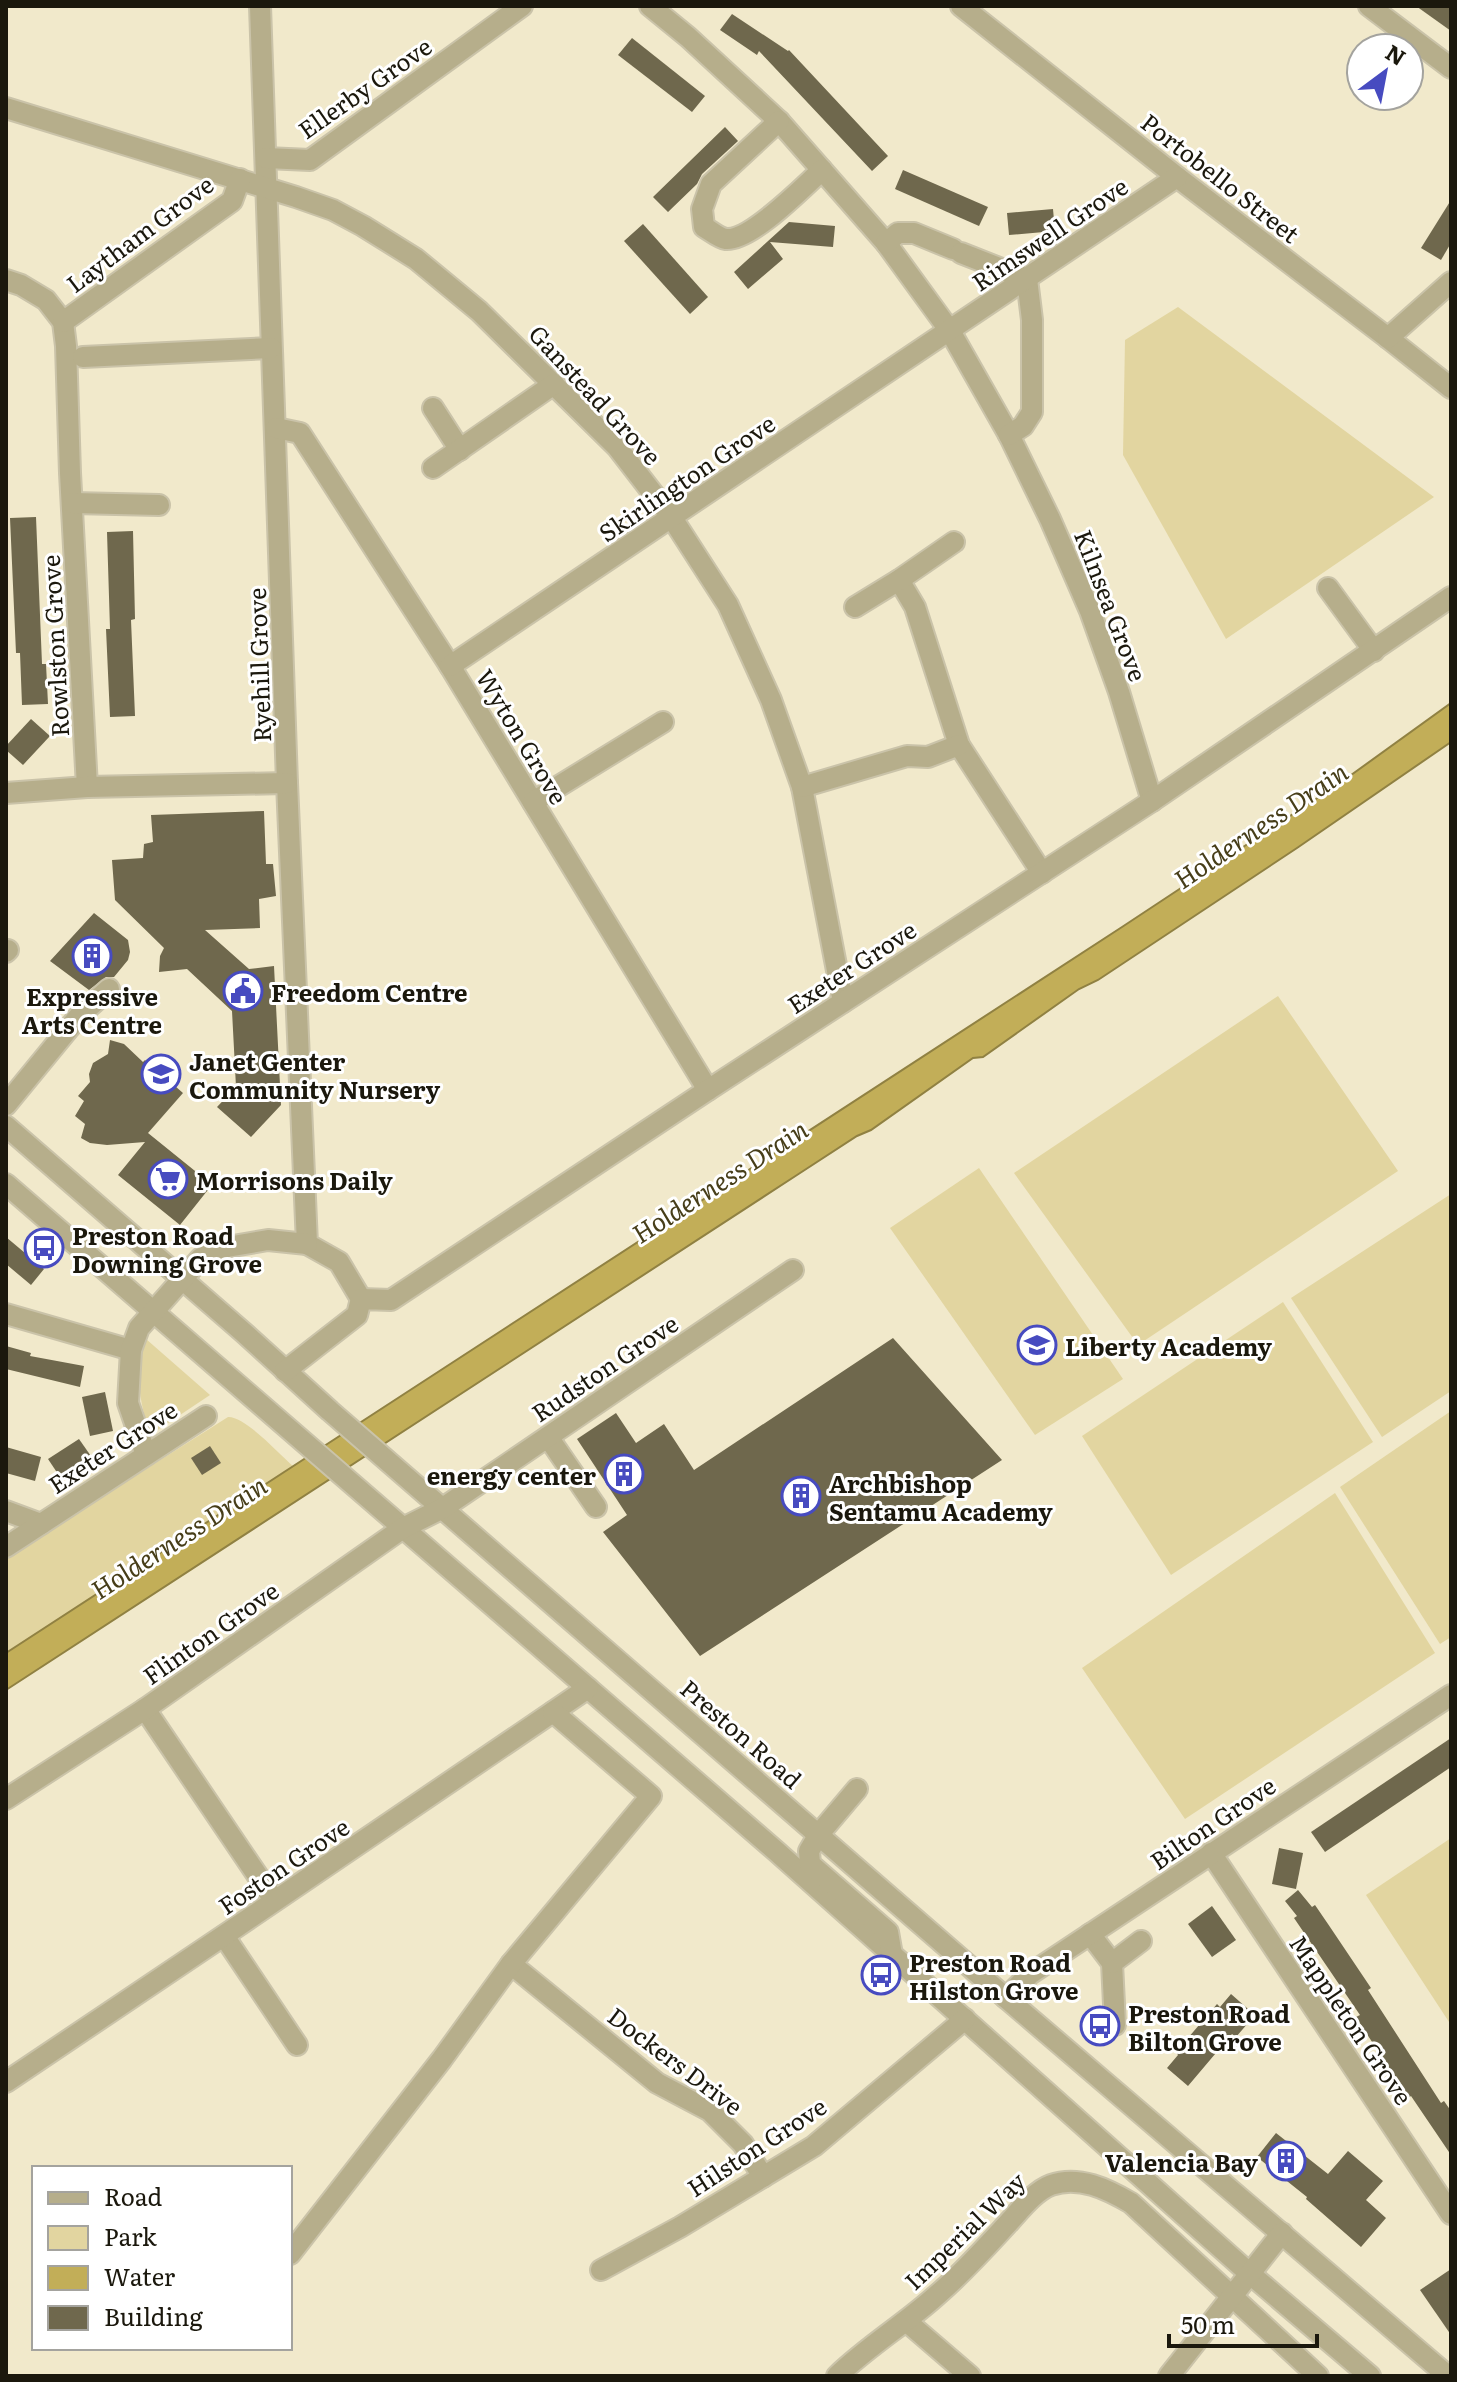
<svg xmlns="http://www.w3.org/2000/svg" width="1457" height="2382" viewBox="0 0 1457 2382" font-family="Literata,serif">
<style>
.green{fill:#e2d5a0}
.water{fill:#c2ae58;stroke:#908142;stroke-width:2}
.building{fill:#6f684d}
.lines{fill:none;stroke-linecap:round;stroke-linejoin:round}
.minor-casing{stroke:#cac3a9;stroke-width:24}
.minor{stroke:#b6ae8b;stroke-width:20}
.labels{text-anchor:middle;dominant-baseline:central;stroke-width:6;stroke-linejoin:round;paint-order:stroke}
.street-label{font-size:24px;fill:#1b180d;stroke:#fff}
.poi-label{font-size:24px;font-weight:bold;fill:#1b180d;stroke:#fff;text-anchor:start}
.water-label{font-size:26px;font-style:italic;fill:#473e19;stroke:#fff}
</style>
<rect width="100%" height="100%" fill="#f1e9cb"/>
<g class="green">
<path d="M1178,307L1434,497L1226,639L1123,455L1125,340Z"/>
<path d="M1278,996L1398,1171L1138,1345L1014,1173Z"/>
<path d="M979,1168L1123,1379L1035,1435L890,1228Z"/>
<path d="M1451,1194V1391L1382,1437L1291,1298Z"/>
<path d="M1283,1302L1373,1442L1171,1575L1082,1436Z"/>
<path d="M146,1339L210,1395L150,1435C140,1403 133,1371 146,1339Z"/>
<path d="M1451,1411V1637L1440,1644L1340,1487Z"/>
<path d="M228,1417C245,1416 279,1454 293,1466L6,1653V1558Z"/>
<path d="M1335,1493L1435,1653L1185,1819L1082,1668Z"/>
<path d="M1451,1838V2025L1366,1895Z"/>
</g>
<path class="water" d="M1451,703V742L1297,848L1098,980L1079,989L983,1057L973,1058L871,1130L857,1136L797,1175L6,1690V1653L1122,927L1340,783Z"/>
<g class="building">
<path d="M1416,6H1451V31Z"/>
<path d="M732,14L788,51L789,50L888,156L872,171L759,51L757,55L720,30Z"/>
<path d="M632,38L705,96L692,112L618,55Z"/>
<path d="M725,127L738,141L702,174L697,184L668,212L653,197Z"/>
<path d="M903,170L988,207L979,226L895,189Z"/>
<path d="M1451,200V243L1441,260L1421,248Z"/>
<path d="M1053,209L1055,231L1009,235L1007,213Z"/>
<path d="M789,222L835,226L833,247L770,242L783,259L748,289L734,272Z"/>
<path d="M643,224L708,297L690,314L624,241Z"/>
<path d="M36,517L42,664H46L48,704L22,705L20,653H16L10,518Z"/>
<path d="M133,531L135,619L131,620L135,716L110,717L106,629H110L107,532Z"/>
<path d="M31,719L50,736L23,765L6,750V746Z"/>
<path d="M264,811L266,864H273L276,896L259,899L260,928L205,930L249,969L274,966L281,1105L251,1137L217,1107L236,1087L232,1011L187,969L159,972L160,956L164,948L115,900L112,860L143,858L144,844L153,842L151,815Z"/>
<path d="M94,913L128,940L130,952L128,960L114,977H106L89,990L50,961Z"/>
<path d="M110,1040L124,1044L143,1062L145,1060L183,1093L148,1133L200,1175L203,1171L215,1181L180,1225L118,1175L145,1142L107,1145L90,1143L81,1138L85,1124L75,1116L84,1101L78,1096L90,1082L89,1074L93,1063L108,1054Z"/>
<path d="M6,1237L44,1269L31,1285L6,1264Z"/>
<path d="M893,1338L1002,1460L700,1656L603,1532L627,1515L577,1439L616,1413L636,1443L664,1424L694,1470Z"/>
<path d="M6,1346L31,1353L30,1356L84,1366L80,1387L6,1369Z"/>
<path d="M105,1392L113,1431L90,1436L82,1397Z"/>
<path d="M79,1439L93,1459L62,1480L48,1459Z"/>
<path d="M210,1446L221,1463L202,1475L191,1458Z"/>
<path d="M6,1447L41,1457L35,1481L6,1473Z"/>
<path d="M1451,1738V1767L1325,1852L1311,1832Z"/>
<path d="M1279,1848L1303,1853L1296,1889L1272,1884Z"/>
<path d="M1298,1890L1312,1907L1315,1905L1328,1924L1371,1988L1368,1990L1441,2103L1444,2101L1451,2111V2155L1411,2096L1408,2098L1356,2017L1360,2015L1294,1918L1297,1916L1285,1901Z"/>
<path d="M1212,1906L1236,1940L1212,1957L1188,1924Z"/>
<path d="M1231,1994L1255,2015L1236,2037L1232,2034L1188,2086L1167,2068L1178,2055L1176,2052L1217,2004L1220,2007Z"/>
<path d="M1276,2133L1328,2174L1348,2151L1383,2181L1366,2200L1386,2218L1361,2247L1306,2199L1307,2197L1257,2157Z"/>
<path d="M1451,2269V2335L1420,2290Z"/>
</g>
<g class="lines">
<defs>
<g id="minor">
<path d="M260,6L287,783L307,1244L339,1262L361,1299"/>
<path d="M650,6L688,37L779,121L886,243L950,331L1009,435L1050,519L1090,611L1119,692L1152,801"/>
<path d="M961,6L1177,177L1388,338L1451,388"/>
<path d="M1369,6L1451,68"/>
<path d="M6,108L296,197L333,210L363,226L416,259L479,311L617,447L672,518L728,605L771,700L802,787L843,1002"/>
<path d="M779,121L711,184L702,209L704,227C711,231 719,238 726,239C751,241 803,187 822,170"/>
<path d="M266,158L310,160L522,6"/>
<path d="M886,243L898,233H914L953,249"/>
<path d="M961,253L1027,279L1032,320V412L1023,426L1009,435"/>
<path d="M6,280L21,285L46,300L63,322L66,346L70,473L87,787"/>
<path d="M63,322L232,201L240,179"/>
<path d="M1388,338L1451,282"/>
<path d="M83,357L271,348"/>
<path d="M433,408L460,450"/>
<path d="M276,428L300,433L450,666L708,1090"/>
<path d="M433,468L554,384"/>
<path d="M73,503L159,505"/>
<path d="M899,580L915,607L959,745L1042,873"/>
<path d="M1328,588L1374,651"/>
<path d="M855,607L899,580L954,542"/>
<path d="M450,666L1177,177"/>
<path d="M802,787L907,756L928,757L959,745"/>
<path d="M6,793L87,787L287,783"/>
<path d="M533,802L663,722"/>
<path d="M6,952L8,950"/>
<path d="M6,1105L79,1016L109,989"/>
<path d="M6,1126L243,1332L330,1411L1006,1998L1448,2376"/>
<path d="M6,1184L776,1851L1249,2273L1370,2376"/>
<path d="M6,1314L131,1350"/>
<path d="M285,1371L357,1315L361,1299L391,1300L708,1090L1152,801L1451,597"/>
<path d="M548,1437L596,1507"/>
<path d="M146,1455L128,1403L131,1350L139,1328L201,1258L227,1247L268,1240L307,1244"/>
<path d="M6,1511L41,1524"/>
<path d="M6,1547L206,1416"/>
<path d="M145,1709L274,1900"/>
<path d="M857,1789L819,1834L809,1851L810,1864L888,1932L892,1955"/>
<path d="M6,1799L145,1709L403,1528L443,1508L793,1270"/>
<path d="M1211,1853L1451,2214"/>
<path d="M1090,1934L1112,1963L1115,2025"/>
<path d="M224,1936L297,2045"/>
<path d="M1112,1963L1141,1941"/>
<path d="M511,1964L657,2083L710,2111L743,2144L763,2177"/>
<path d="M1006,1998L1030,1974L1451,1695"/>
<path d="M6,2082C201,1952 394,1820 588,1688"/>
<path d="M290,2254L442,2059L511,1964L651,1796L553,1712"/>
<path d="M601,2270L680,2227L814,2146L965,2019"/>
<path d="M906,2321L970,2376"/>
<path d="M837,2376C868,2346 905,2324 937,2295C963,2273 986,2247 1010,2221C1021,2209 1035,2191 1051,2185C1079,2175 1107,2189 1131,2203L1318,2376"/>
<path d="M1169,2376L1282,2233"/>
</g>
</defs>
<use href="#minor" class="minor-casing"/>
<use href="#minor" class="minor"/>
</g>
<defs>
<symbol id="building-ring" viewBox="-11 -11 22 22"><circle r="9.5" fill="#fff" stroke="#474bc0" stroke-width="1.5"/><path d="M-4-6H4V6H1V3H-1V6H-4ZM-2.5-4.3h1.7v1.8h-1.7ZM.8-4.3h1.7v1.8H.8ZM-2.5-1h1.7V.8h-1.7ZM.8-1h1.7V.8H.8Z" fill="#474bc0"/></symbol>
<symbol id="civic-ring" viewBox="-11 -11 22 22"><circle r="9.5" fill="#fff" stroke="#474bc0" stroke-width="1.5"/><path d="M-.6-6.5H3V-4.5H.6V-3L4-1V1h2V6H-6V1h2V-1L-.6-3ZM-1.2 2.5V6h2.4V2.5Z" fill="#474bc0"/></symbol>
<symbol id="school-ring" viewBox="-11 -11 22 22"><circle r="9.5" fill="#fff" stroke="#474bc0" stroke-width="1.5"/><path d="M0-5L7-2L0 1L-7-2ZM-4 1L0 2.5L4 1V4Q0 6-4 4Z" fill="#474bc0"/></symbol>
<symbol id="supermarket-ring" viewBox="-11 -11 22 22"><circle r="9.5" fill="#fff" stroke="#474bc0" stroke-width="1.5"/><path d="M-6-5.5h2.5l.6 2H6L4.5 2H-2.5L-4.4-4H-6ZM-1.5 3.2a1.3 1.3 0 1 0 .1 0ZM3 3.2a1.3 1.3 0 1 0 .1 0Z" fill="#474bc0"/></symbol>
<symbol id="bus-ring" viewBox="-11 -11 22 22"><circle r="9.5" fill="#fff" stroke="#474bc0" stroke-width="1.5"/><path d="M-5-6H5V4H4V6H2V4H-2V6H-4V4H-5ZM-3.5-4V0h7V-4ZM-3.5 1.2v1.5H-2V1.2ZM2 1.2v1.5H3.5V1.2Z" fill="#474bc0"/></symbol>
</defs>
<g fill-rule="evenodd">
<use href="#building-ring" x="70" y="934" width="44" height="44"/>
<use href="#civic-ring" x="221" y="969" width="44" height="44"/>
<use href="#school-ring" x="139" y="1052" width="44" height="44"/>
<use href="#supermarket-ring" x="146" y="1157" width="44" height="44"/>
<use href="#bus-ring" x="22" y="1226" width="44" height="44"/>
<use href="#school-ring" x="1015" y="1323" width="44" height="44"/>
<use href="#building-ring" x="602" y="1452" width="44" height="44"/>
<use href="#building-ring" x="779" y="1474" width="44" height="44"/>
<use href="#bus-ring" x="859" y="1953" width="44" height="44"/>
<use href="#bus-ring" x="1078" y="2004" width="44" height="44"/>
<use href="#building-ring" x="1264" y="2139" width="44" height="44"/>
</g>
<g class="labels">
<g class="street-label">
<text transform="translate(364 87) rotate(-35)">Ellerby Grove</text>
<text transform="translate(1221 177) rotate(38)">Portobello Street</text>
<text transform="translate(139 233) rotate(-37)">Laytham Grove</text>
<text transform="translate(1049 233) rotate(-34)">Rimswell Grove</text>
<text transform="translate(596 394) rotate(47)">Ganstead Grove</text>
<text transform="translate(686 477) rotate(-34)">Skirlington Grove</text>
<text transform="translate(1112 605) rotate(69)">Kilnsea Grove</text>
<text transform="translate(54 646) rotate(-93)">Rowlston Grove</text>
<text transform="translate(258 665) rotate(-92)">Ryehill Grove</text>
<text transform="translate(523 736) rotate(59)">Wyton Grove</text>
<text transform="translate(851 966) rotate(-33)">Exeter Grove</text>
<text transform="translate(604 1367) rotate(-34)">Rudston Grove</text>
<text transform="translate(112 1446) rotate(-33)">Exeter Grove</text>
<text transform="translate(210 1632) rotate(-35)">Flinton Grove</text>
<text transform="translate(742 1733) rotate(41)">Preston Road</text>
<text transform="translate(1212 1822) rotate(-34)">Bilton Grove</text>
<text transform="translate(283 1865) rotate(-34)">Foston Grove</text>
<text transform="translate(1352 2019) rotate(56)">Mappleton Grove</text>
<text transform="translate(676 2060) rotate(37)">Dockers Drive</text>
<text transform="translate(756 2146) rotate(-33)">Hilston Grove</text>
<text transform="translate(964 2230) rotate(-44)">Imperial Way</text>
</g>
<g class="poi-label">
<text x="271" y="991">Freedom Centre</text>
<text x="92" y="995" text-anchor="middle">Expressive<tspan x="92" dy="28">Arts Centre</tspan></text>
<text x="189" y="1060">Janet Genter<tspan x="189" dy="28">Community Nursery</tspan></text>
<text x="196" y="1179">Morrisons Daily</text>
<text x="72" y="1234">Preston Road<tspan x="72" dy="28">Downing Grove</tspan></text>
<text x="1065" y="1345">Liberty Academy</text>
<text x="596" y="1474" text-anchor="end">energy center</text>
<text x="829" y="1482">Archbishop<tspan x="829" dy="28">Sentamu Academy</tspan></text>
<text x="909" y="1961">Preston Road<tspan x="909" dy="28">Hilston Grove</tspan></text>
<text x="1128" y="2012">Preston Road<tspan x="1128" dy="28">Bilton Grove</tspan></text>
<text x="1258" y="2161" text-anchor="end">Valencia Bay</text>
</g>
<g class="water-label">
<text transform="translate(1260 824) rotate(-34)">Holderness Drain</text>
<text transform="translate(719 1180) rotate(-33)">Holderness Drain</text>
<text transform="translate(178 1536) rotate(-33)">Holderness Drain</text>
</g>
</g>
<rect width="1457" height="2382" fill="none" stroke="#1b180d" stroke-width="16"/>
<rect x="32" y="2166" width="260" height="184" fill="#ffffff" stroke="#a4a39e" stroke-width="2"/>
<rect x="48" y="2192" width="40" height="12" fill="#b6ae8b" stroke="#a4a39e" stroke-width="2"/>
<text x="104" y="2206" font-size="24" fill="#1b180d">Road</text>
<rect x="48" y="2226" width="40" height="24" fill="#e2d5a0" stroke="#a4a39e" stroke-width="2"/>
<text x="104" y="2246" font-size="24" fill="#1b180d">Park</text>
<rect x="48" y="2266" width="40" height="24" fill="#c2ae58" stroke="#a4a39e" stroke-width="2"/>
<text x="104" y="2286" font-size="24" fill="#1b180d">Water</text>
<rect x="48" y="2306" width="40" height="24" fill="#6f684d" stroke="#a4a39e" stroke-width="2"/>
<text x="104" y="2326" font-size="24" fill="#1b180d">Building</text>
<g transform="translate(1385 72) rotate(32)"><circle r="38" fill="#ffffff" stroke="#a4a39e" stroke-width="2"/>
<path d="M0-6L14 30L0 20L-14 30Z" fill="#474bc0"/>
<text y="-12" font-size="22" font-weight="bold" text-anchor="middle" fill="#1b180d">N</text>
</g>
<path d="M1169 2334v12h148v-12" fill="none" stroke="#1b180d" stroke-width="4"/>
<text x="1181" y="2334" font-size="24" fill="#1b180d" stroke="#ffffff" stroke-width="6" paint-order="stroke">50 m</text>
</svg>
